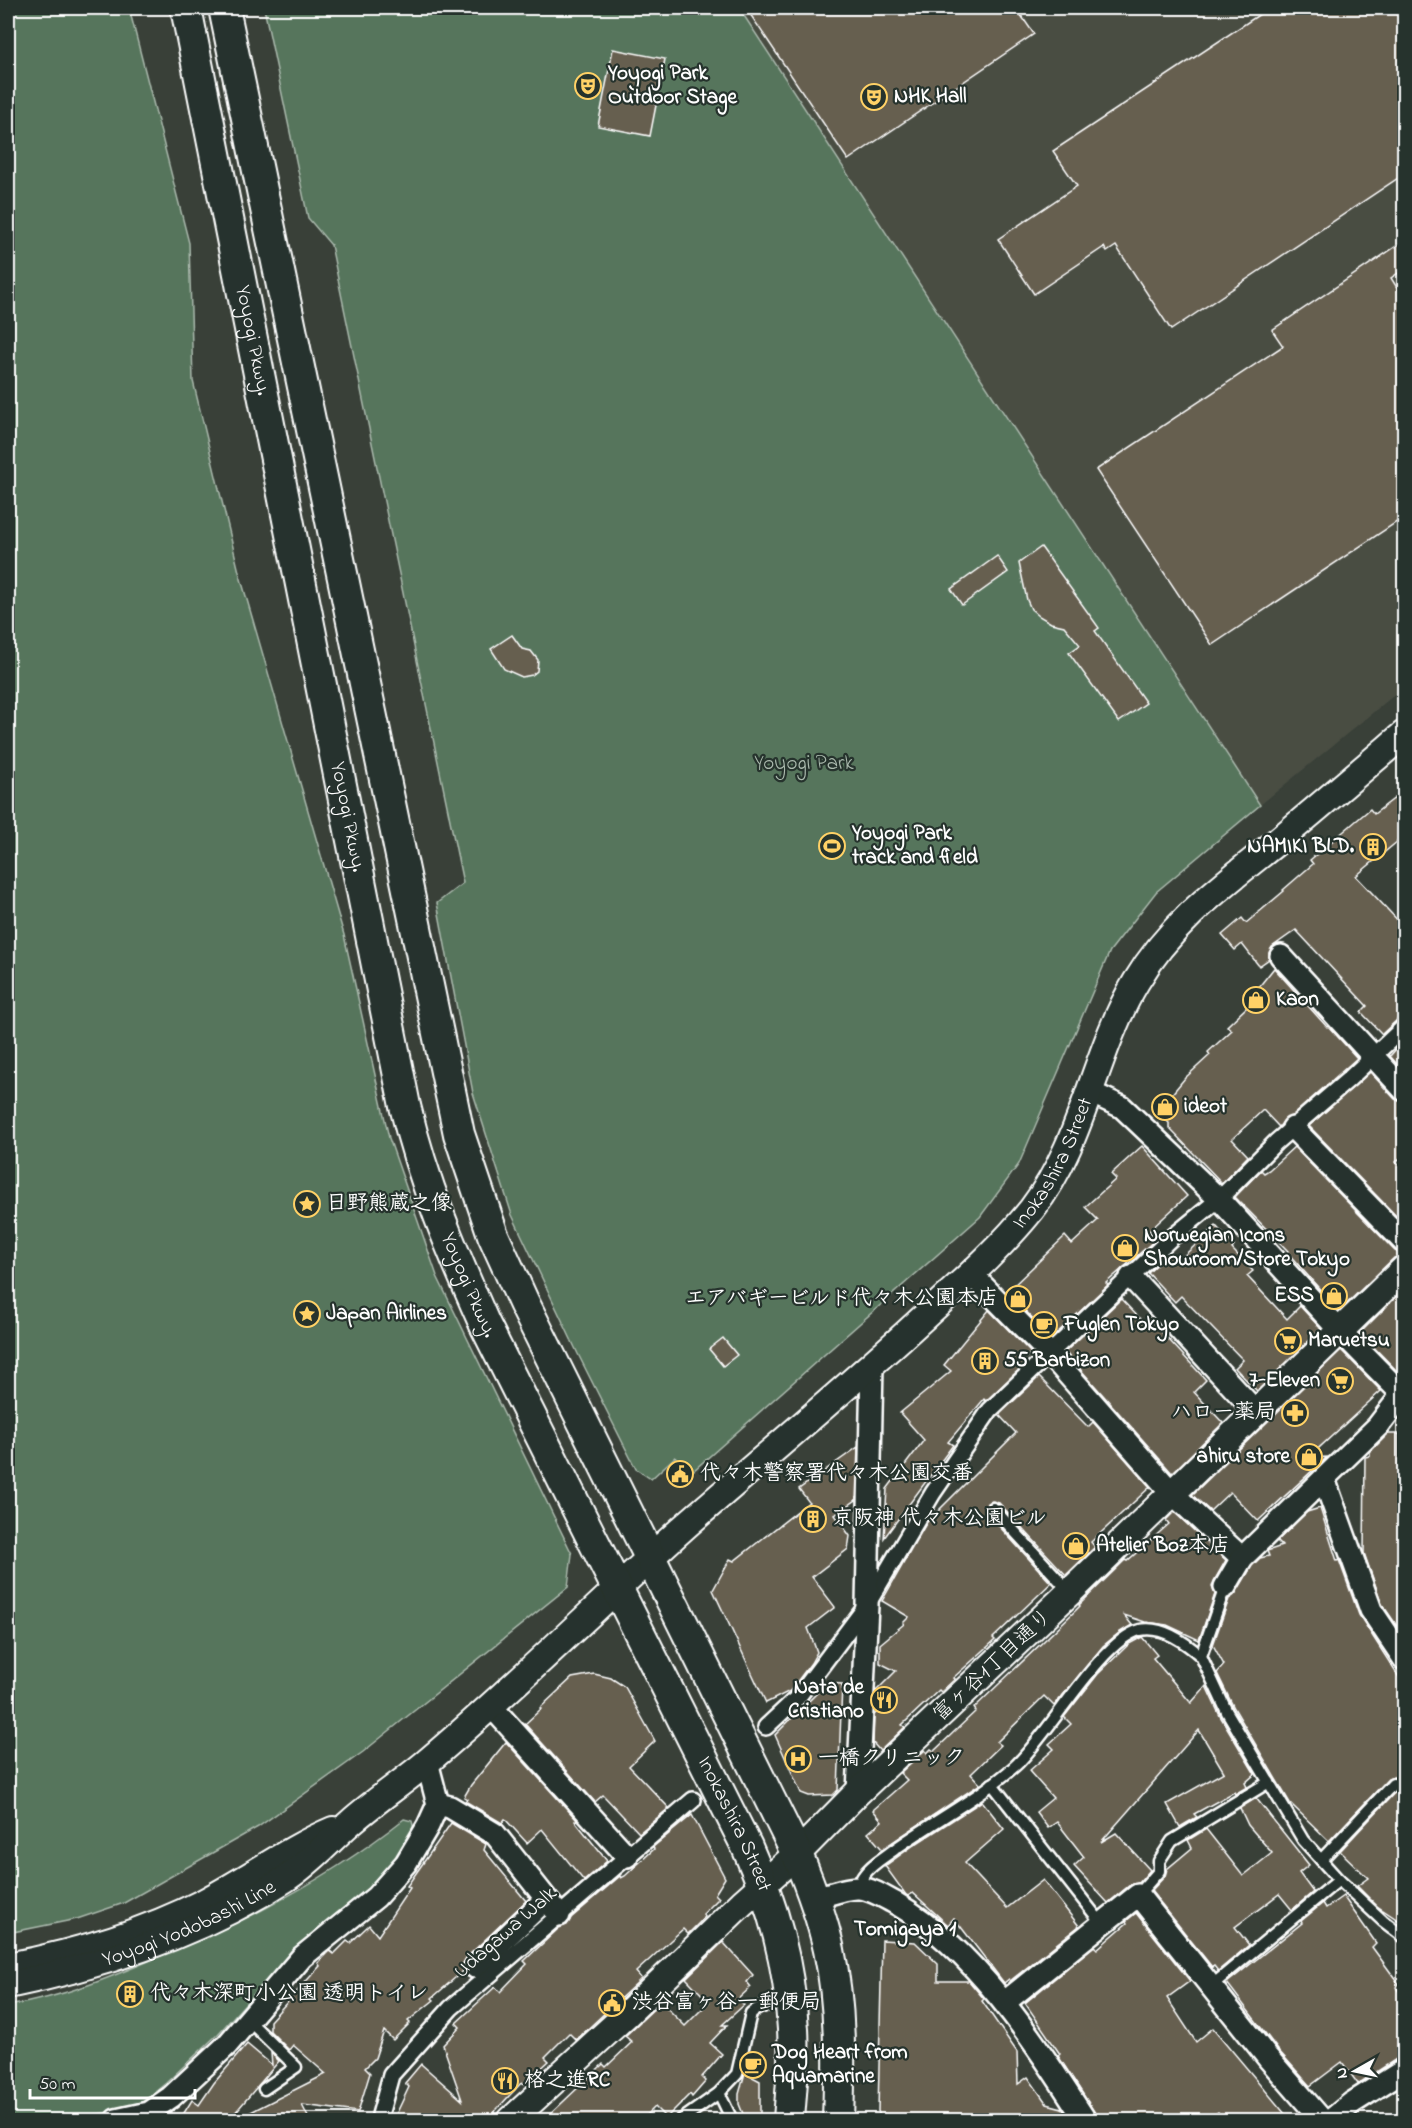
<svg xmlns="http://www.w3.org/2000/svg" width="1412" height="2128" viewBox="0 0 1412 2128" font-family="'Indie Flower','Klee One',sans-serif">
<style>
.built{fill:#4a4d43}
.green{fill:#57745c;stroke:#abbaae;stroke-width:1.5}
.building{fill:#665e50;stroke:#fff;stroke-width:1.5}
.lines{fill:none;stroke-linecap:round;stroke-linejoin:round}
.service-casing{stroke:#fff;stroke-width:15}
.pedestrian-casing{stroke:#fff;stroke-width:20}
.minor-casing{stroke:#fff;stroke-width:26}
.tertiary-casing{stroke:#fff;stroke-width:30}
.secondary-casing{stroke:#fff;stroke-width:34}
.service{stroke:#26332d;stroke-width:10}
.pedestrian{stroke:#26332d;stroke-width:15}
.minor{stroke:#26332d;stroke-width:21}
.tertiary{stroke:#26332d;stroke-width:26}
.secondary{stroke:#26332d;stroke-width:30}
.labels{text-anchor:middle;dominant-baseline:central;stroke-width:4.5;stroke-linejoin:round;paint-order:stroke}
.poi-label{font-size:21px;font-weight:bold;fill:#fff;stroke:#26332d;text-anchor:start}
.street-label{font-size:21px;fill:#fff;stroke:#26332d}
.park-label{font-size:21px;fill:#abbaae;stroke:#26332d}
.neighbourhood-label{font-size:22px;font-weight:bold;fill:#fff;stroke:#26332d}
</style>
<rect width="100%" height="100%" fill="#394038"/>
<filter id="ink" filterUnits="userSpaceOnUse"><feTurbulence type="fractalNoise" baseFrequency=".0167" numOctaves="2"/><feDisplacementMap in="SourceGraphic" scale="12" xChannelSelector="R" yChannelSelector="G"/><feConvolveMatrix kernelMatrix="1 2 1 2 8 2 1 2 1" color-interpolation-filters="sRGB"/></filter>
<g filter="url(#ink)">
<path class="built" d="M739,8H1404V687L1260,805Z"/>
<g class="green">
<path d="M8,8H129L189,243L193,381L239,572L344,935L389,1138L437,1276L572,1554L568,1587L363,1752L258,1827L124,1903L77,1919L8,1933Z"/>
<path d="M264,8H739L1260,805L1156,892L1110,951L1019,1164L980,1217L694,1470L675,1457L651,1479L636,1469L578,1354L512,1215L473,1093L437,903L463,883L331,245L308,218Z"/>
<path d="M404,1819L412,1821L414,1830L390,1871L364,1897L297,1946L218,2034L166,2083L144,2101L111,2112L59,2120H8V2006C64,1997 115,1976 167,1953C199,1939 232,1926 262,1910C312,1884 360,1854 404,1819Z"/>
</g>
<g class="building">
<path d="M746,8H1016L1034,34L848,160Z"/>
<path d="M1269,8H1404V174L1171,330L1116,246L1107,252L1104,247L1034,294L998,239L1077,186L1053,151Z"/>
<path d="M613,49L665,59L650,136L598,126Z"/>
<path d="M1404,241V269L1391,278L1404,299V517L1212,645L1096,470L1283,346L1272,330Z"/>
<path d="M1041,547L1099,628L1095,631L1146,703L1119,722L1069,653L1080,645L1064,626L1051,623L1039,616L1031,609L1027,600L1019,563Z"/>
<path d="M997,556L1008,572L962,605L951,589Z"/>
<path d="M512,635L522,649L531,651L538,660L537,671L532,675L522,677L504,669L491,649Z"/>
<path d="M1404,791V836L1356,876L1404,927V1018L1397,1020L1382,1034L1361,1012L1367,1006L1296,930L1272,947L1269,953V959L1259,966L1242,944L1235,950L1222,935L1242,918L1246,923L1284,891L1283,890L1313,864L1310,860L1370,809L1374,814Z"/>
<path d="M1274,968L1327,1027L1328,1026L1357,1058L1292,1116L1285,1119L1279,1127L1263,1110L1232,1139L1248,1156L1222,1183L1169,1128V1123L1157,1112L1185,1078L1210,1055L1208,1052L1232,1030L1227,1026L1249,1005L1246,1003Z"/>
<path d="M1404,1040V1072L1390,1056Z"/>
<path d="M1370,1072L1395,1099L1404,1102V1154L1396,1162L1404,1171V1224L1309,1126Z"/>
<path d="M1142,1146L1187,1196L1149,1231L1156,1239L1106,1283L1108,1285L1052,1338L1007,1292L1065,1236L1072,1244L1098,1220L1085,1207L1116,1179L1111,1174Z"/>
<path d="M1294,1147L1395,1251L1404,1254L1394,1258L1339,1311L1287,1252L1288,1251L1235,1197L1261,1170L1264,1173L1269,1170Z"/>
<path d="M1216,1226L1234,1246L1232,1249L1253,1271L1247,1276L1287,1319L1300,1306L1321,1329L1257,1391L1235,1368L1243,1360L1181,1296L1175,1302L1148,1273L1169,1253L1177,1262Z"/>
<path d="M1404,1289V1365L1401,1375L1360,1333Z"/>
<path d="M1121,1299L1143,1322L1148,1317L1206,1380L1194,1392L1223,1423L1172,1473L1065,1352Z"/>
<path d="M989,1310L1031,1353L1023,1360L1026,1363L986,1401L984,1399L948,1442L953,1445L884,1538L887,1489L924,1440L900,1413L951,1371L944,1365Z"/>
<path d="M723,1338L737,1355L723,1366L709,1349Z"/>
<path d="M1341,1350L1381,1391L1308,1458L1327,1457L1258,1521L1230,1492L1210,1511L1192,1495Z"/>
<path d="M1039,1377L1088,1427L1093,1422L1150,1487L1091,1542L1095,1547L1066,1575L999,1503L992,1501L988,1503L986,1509L987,1513L1051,1583L993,1638L995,1640L982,1652L953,1678L955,1679L941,1692L939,1690L902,1725L905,1727L880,1751L873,1743L874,1715L887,1703L876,1691L896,1671L880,1663V1644L904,1624L903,1623L909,1617L882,1601L927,1522L1016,1433L999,1415Z"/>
<path d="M1388,1434H1399V1558L1404,1556V1636L1382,1604L1364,1553L1365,1457L1370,1456V1452Z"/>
<path d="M858,1447L856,1500L835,1515L850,1536L848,1549L812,1577L835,1607L808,1628L817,1652L811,1663L790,1691L766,1703L713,1590L730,1559L734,1561L809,1502L799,1489Z"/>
<path d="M1320,1508L1337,1561L1339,1560L1359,1615L1404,1685V1924L1377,1906L1357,1886L1368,1878L1340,1851L1398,1789L1400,1785L1399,1779L1394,1777L1388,1779L1329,1841L1290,1803L1234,1708L1217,1673L1224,1665L1213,1645L1229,1599L1236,1593L1252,1566L1260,1558L1269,1556L1267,1551L1282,1546L1277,1541L1307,1512Z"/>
<path d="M1174,1512L1226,1560L1214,1581L1212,1587L1215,1594L1199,1640L1167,1625L1145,1622L1124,1615L1132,1625L1120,1632L1103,1646L1054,1706L1044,1696L997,1742L1001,1745L971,1774L980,1784L882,1849L868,1833L882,1821L873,1810L907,1780L900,1773L925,1750L927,1753L931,1749L934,1751L976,1711L974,1708L1074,1612L1080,1606L1079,1605L1125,1560L1127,1561L1169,1524L1166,1520Z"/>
<path d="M1142,1637L1157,1655L1153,1658L1191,1703L1206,1686L1220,1716L1255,1774L1245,1783L1247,1787L1235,1794L1234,1792L1194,1814L1197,1817L1180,1827L1167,1804L1224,1772L1199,1730L1101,1842L1116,1833L1150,1870L1139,1883L1130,1885L1108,1903L1074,1866L1084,1857L1057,1822L1048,1828L1036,1812L1053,1798L1029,1771L1054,1749L1049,1744L1071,1724L1064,1717L1098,1674L1129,1644Z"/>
<path d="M594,1674L611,1678L625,1687L655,1741L629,1766L669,1808L639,1833L603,1795L595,1802L525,1724L541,1709L540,1708L572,1678Z"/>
<path d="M827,1683L842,1684L838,1790L833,1795L809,1796L801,1793L775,1735Z"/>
<path d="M506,1742L577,1820L575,1821L607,1861L584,1881L542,1829L527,1843L505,1819L502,1823L465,1801L467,1799L464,1797L471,1785Z"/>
<path d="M1256,1798L1309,1865L1299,1873L1313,1892L1292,1910L1279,1894L1235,1927L1249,1945L1218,1971L1214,1966L1212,1967L1151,1891L1165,1876L1167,1869L1192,1848L1188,1840L1206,1829L1243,1876L1272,1853L1248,1825L1240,1808Z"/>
<path d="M982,1801L1004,1829L965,1863L1007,1908L1043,1880L1079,1926L1010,1981L1009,1979L1004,1983L954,1918L948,1925L913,1893L908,1896L906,1895L885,1866L914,1845Z"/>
<path d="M692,1815L725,1878L715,1894L719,1898L703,1914L705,1917L688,1934L683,1929L636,1972L641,1978L640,1980L576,2040L569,2033L545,2057L549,2061L524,2084L522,2082L486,2121H393L409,2087L405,2083L421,2064L462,2100L443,2045L460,2027L456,2023L495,1987L500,1992L527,1964L524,1961L559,1928L567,1925L571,1918L620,1876L621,1878L625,1876L654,1849L653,1847Z"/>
<path d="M451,1823L486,1844L484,1850L526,1901L466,1958L463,1964V1971L432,1998L434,2000L408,2021L410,2023L393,2040L384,2031L375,2058L365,2068L370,2073L358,2112L302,2105L310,2121H233L326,2074L293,2045L289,2050L270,2031V2021L320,1966L318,1963L330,1951L334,1954L347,1941L350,1943L369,1925L378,1936L410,1888L407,1886Z"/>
<path d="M1343,1896L1376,1943L1372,1947L1399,1984L1396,1987L1404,2000V2054L1358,2084L1342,2062L1310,2086L1278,2050L1227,1983L1302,1923L1301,1921L1323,1903L1326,1908Z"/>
<path d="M1136,1913L1190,1981L1167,1998L1196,2042L1213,2028L1291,2121H1224L1218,2112L1205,2121H1100L1058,2056L1060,2054L1025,2003L1094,1946L1097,1949L1127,1923L1126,1921Z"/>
<path d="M882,1940L915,1942L938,1964V1981H969L984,1999L982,2001L1017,2052L1018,2084L1028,2077L1047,2104L1062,2108L1068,2117L1042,2121H882L878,2111Z"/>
<path d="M723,1942L753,1975L747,1982L751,1987L738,1999L744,2005L722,2025H727L710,2043L722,2054L702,2077L706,2081L692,2097L690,2094L666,2118L655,2107L641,2121H543L603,2064L606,2067L632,2042L625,2036L661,2002L685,2026L709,2002L686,1978Z"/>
<path d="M247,2044L272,2065L271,2053L279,2061L228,2121H179L192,2100L199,2105L214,2083Z"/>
<path d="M745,2073L760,2081V2121H746L739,2104V2094Z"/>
</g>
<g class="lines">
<defs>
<g id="service">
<path d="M993,1508L1070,1592"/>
<path d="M1225,1587L1201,1656L1227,1712L1303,1840L1339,1880L1383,1921L1404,1937"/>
<path d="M992,1784L1102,1924"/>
<path d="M1321,1860L1393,1784"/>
<path d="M858,1887C860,1884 861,1878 864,1875C871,1864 885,1857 895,1849C934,1821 979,1798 1015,1766C1048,1736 1101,1640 1140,1630C1162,1625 1185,1642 1201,1656"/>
<path d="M1138,1895L1159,1871V1861L1172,1841L1269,1782"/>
<path d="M1210,1987L1339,1880"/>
<path d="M248,2020L296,2067L264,2089"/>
<path d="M719,2093L732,2120"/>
<path d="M681,2120L719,2093L737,2074L751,2013C762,2004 776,2004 790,2002"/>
</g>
<g id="pedestrian">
<path d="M766,1727L798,1697L867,1605L933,1493L990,1410L1170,1239L1219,1199L1276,1142L1349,1079L1404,1027"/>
<path d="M381,2120L380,2115L391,2075L451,2008L693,1800"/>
</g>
<g id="minor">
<path d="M1281,956L1404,1090"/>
<path d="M1090,1092L1122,1107L1219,1199L1340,1331L1403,1395"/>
<path d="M1293,1128L1404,1242"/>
<path d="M971,1274L1049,1353L1172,1493L1242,1558"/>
<path d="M1131,1277L1257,1413"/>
<path d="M1324,1479L1371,1610L1404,1659"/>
<path d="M1225,1587L1242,1558L1378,1426L1404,1392"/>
<path d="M490,1705L627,1856"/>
<path d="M858,1792L867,1605L872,1365"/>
<path d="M438,1804L450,1807L495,1834L559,1915"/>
<path d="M815,1898C827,1895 848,1887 859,1888C873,1889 885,1898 897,1904C977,1951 1036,2044 1085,2120"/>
<path d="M475,1967L546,1899"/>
<path d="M1005,2002L1138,1895L1268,2058L1322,2120"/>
<path d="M116,2120L148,2113L171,2097L227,2045L302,1957L376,1897L406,1863L428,1826L438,1804L427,1762"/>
<path d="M1331,2120L1352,2103L1404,2070"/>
</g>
<g id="tertiary">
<path d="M8,1966C75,1953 143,1933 204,1902C248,1879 288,1849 333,1830"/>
<path id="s1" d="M8,1985C106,1965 201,1933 285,1879C310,1863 329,1841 351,1822C375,1801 402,1783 427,1762C515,1688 597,1605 683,1528C763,1458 845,1390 923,1318C961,1283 1000,1249 1032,1209C1084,1142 1093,1054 1136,982C1172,921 1226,883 1279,840C1321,805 1363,769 1404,734"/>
<path d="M511,2120L627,2014L742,1903L797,1854L858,1792L1070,1592L1404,1269"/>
</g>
<g id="secondary">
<path id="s2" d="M186,8L405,1106C424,1185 452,1251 485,1325L747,1847C774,1908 789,1962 793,2029C795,2059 791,2090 789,2120"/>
<path d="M224,8L459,1134L493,1235L524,1303L797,1854C810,1885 822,1917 829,1950C841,2006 840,2064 838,2120"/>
</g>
</defs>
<use href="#service" class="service-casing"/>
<use href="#pedestrian" class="pedestrian-casing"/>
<use href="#minor" class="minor-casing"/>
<use href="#tertiary" class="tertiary-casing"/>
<use href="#secondary" class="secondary-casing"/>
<use href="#service" class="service"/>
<use href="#pedestrian" class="pedestrian"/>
<use href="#minor" class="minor"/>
<use href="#tertiary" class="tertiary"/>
<use href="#secondary" class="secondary"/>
</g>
</g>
<defs>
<symbol id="theatre-ring" viewBox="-11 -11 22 22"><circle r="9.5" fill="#26332d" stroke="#ffd166" stroke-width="1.5"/><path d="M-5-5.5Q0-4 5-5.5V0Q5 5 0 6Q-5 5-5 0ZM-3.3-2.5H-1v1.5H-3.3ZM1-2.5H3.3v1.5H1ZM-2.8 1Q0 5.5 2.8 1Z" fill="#ffd166"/></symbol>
<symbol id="stadium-ring" viewBox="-11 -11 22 22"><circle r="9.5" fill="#26332d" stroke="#ffd166" stroke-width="1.5"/><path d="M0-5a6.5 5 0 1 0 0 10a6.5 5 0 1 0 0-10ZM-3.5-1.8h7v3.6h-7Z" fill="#ffd166"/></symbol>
<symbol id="building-ring" viewBox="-11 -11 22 22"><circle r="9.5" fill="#26332d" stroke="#ffd166" stroke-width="1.5"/><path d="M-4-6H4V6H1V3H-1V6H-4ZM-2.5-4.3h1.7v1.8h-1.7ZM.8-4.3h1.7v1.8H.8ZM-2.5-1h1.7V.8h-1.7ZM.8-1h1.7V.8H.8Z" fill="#ffd166"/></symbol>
<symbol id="shop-ring" viewBox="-11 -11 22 22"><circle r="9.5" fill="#26332d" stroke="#ffd166" stroke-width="1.5"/><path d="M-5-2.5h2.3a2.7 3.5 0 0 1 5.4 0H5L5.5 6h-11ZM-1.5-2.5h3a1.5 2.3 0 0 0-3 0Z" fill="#ffd166"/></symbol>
<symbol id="sight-ring" viewBox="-11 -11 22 22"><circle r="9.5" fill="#26332d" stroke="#ffd166" stroke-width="1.5"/><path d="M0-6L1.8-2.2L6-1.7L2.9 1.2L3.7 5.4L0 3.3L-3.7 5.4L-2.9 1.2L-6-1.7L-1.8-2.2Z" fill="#ffd166"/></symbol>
<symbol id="cafe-ring" viewBox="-11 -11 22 22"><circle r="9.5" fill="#26332d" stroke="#ffd166" stroke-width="1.5"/><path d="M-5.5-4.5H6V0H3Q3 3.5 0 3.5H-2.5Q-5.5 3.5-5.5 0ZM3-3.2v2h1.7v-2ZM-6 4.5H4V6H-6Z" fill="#ffd166"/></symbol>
<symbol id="supermarket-ring" viewBox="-11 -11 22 22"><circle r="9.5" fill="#26332d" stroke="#ffd166" stroke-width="1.5"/><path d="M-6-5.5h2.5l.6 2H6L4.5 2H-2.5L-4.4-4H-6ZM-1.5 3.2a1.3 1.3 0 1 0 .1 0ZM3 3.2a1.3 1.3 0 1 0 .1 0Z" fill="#ffd166"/></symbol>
<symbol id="pharmacy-ring" viewBox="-11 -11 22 22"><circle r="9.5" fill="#26332d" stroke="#ffd166" stroke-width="1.5"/><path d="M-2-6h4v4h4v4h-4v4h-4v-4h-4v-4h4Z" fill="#ffd166"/></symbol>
<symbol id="civic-ring" viewBox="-11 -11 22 22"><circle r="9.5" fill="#26332d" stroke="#ffd166" stroke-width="1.5"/><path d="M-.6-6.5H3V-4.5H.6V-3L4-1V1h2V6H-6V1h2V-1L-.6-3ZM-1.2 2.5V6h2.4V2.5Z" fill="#ffd166"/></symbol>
<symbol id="restaurant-ring" viewBox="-11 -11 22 22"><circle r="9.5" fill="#26332d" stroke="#ffd166" stroke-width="1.5"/><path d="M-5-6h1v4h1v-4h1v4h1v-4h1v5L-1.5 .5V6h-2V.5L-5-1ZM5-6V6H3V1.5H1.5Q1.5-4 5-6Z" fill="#ffd166"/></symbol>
<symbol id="hospital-ring" viewBox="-11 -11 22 22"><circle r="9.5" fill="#26332d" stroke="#ffd166" stroke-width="1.5"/><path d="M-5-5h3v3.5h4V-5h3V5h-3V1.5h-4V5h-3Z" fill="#ffd166"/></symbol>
</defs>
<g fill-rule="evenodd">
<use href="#theatre-ring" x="573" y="71" width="30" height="30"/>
<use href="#theatre-ring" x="859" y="82" width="30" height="30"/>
<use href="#stadium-ring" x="817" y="831" width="30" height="30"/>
<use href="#building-ring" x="1358" y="832" width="30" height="30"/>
<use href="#shop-ring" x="1241" y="985" width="30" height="30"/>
<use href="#shop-ring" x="1150" y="1092" width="30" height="30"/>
<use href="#sight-ring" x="292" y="1189" width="30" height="30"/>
<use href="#shop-ring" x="1110" y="1233" width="30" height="30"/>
<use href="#shop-ring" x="1319" y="1281" width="30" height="30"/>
<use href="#shop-ring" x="1003" y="1284" width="30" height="30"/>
<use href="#sight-ring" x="292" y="1299" width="30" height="30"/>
<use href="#cafe-ring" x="1029" y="1310" width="30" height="30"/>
<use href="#supermarket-ring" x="1273" y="1326" width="30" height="30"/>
<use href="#building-ring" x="970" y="1346" width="30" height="30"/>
<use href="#supermarket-ring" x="1325" y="1366" width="30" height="30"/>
<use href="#pharmacy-ring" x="1280" y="1398" width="30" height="30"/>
<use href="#shop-ring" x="1294" y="1442" width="30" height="30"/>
<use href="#civic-ring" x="665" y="1459" width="30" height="30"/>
<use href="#building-ring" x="798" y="1504" width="30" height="30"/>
<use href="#shop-ring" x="1061" y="1531" width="30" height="30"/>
<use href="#restaurant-ring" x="869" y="1685" width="30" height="30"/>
<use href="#hospital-ring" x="783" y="1744" width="30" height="30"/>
<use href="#building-ring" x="115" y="1979" width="30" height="30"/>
<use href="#civic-ring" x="597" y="1988" width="30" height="30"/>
<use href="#cafe-ring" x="738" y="2050" width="30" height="30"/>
<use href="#restaurant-ring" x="490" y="2066" width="30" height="30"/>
</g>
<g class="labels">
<g class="poi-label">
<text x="608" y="74">Yoyogi Park<tspan x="608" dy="24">Outdoor Stage</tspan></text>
<text x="894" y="97">NHK Hall</text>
<text x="852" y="834">Yoyogi Park<tspan x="852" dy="24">track and field</tspan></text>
<text x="1354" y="847" text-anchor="end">NAMIKI BLD.</text>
<text x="1276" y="1000">Kaon</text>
<text x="1184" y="1107">ideot</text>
<text x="326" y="1204">日野熊蔵之像</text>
<text x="1144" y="1236">Norwegian Icons<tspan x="1144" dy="24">Showroom/Store Tokyo</tspan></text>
<text x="1314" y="1296" text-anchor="end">ESS</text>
<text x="998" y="1299" text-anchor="end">エアバギービルド代々木公園本店</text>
<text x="326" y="1314">Japan Airlines</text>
<text x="1064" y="1325">Fuglen Tokyo</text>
<text x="1308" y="1341">Maruetsu</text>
<text x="1004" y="1361">55 Barbizon</text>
<text x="1320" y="1381" text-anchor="end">7-Eleven</text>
<text x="1276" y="1413" text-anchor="end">ハロー薬局</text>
<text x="1290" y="1457" text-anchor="end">ahiru store</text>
<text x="700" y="1474">代々木警察署代々木公園交番</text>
<text x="832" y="1519">京阪神 代々木公園ビル</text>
<text x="1096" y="1546">Atelier Boz本店</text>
<text x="864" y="1688" text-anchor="end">Nata de<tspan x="864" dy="24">Cristiano</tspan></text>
<text x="818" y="1759">一橋クリニック</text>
<text x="150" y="1994">代々木深町小公園 透明トイレ</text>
<text x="632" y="2003">渋谷富ヶ谷一郵便局</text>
<text x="772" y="2053">Dog Heart from<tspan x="772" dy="24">Aquamarine</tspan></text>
<text x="524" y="2081">格之進RC</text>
</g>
<g class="street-label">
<text stroke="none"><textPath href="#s2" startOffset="339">Yoyogi Pkwy.</textPath></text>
<text stroke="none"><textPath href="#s2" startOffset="825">Yoyogi Pkwy.</textPath></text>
<text stroke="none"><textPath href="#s1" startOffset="1353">Inokashira Street</textPath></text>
<text stroke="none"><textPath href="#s2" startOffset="1310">Yoyogi Pkwy.</textPath></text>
<text transform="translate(993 1666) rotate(-43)">富ヶ谷1丁目通り</text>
<text stroke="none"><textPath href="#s2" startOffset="1911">Inokashira Street</textPath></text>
<text stroke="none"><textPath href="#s1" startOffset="192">Yoyogi Yodobashi Line</textPath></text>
<text transform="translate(506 1933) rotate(-41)">Udagawa Walk</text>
</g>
<g class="park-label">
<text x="804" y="764">Yoyogi Park</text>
</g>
<g class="neighbourhood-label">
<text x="905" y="1930">Tomigaya 1</text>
</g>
</g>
<rect width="1412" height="2128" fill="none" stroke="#26332d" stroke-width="30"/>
<rect x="15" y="15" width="1382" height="2098" fill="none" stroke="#fff" stroke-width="2" filter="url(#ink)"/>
<g transform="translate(1355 2071) rotate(261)" stroke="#26332d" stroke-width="4.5" paint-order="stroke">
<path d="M0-4.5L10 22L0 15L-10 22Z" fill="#ffffff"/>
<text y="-9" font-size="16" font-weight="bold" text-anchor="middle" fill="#ffffff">N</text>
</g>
<path d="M30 2089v9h165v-9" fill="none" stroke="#ffffff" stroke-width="3"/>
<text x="39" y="2089" font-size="18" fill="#ffffff" stroke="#26332d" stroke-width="4.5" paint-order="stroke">50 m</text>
</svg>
